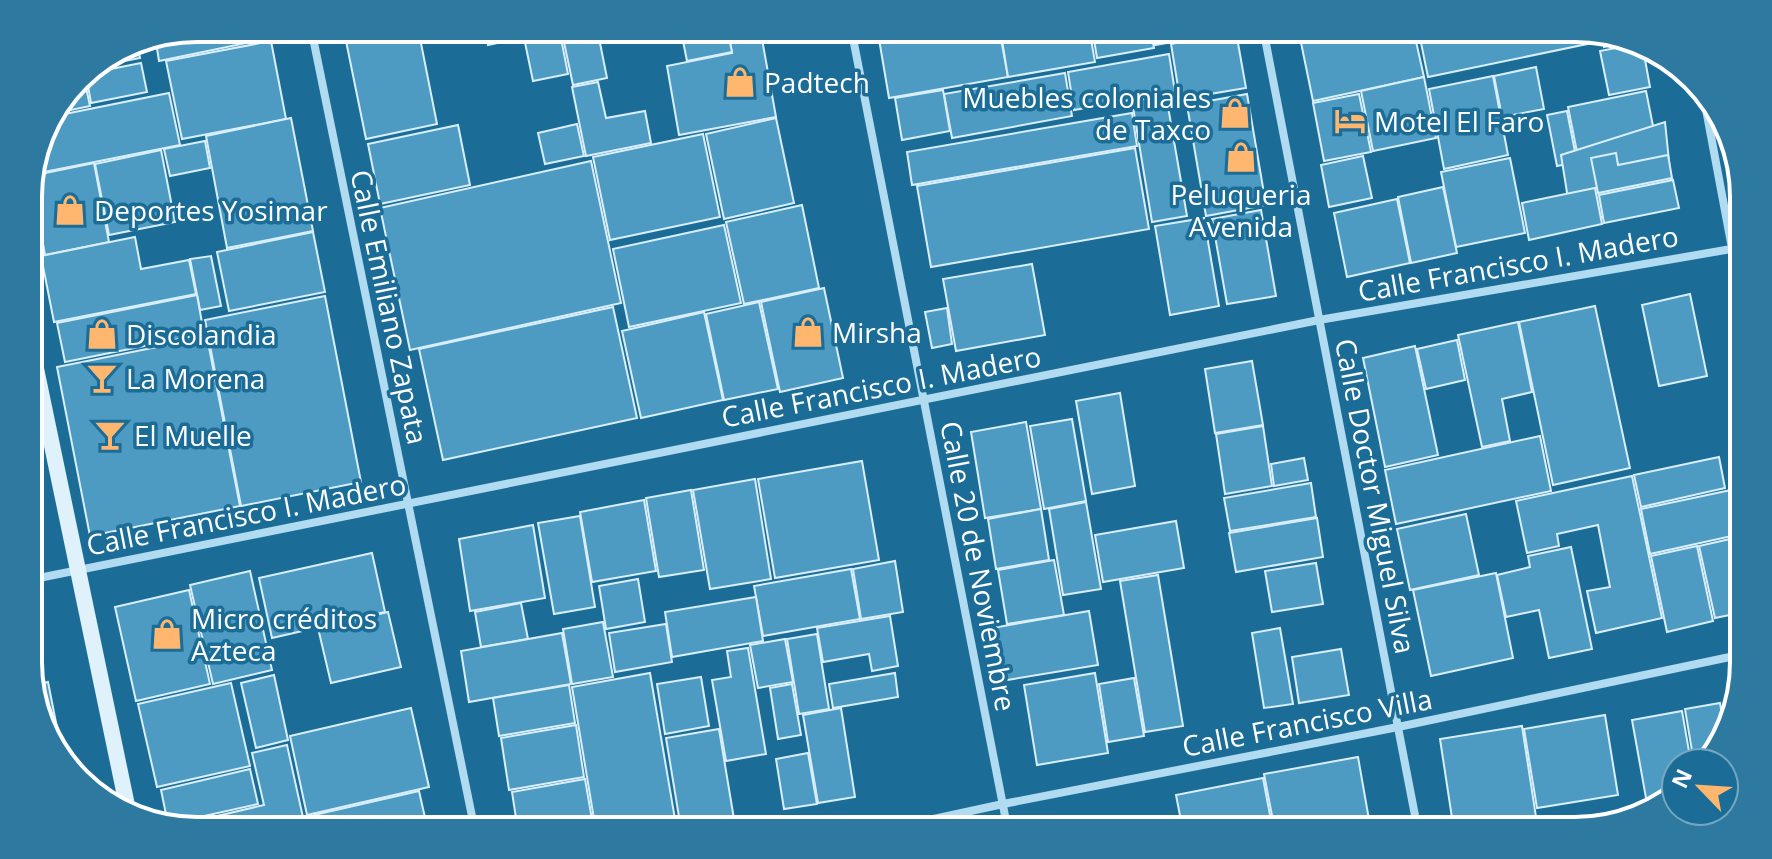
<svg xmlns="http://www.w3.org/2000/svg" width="1772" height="859" viewBox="0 0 1772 859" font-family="'Open Sans',sans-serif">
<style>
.building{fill:#4d9ac2;stroke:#d8effb;stroke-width:2}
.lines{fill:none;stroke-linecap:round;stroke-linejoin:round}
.street{stroke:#b1dbf0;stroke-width:8}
.secondary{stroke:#dff1fb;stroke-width:16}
.labels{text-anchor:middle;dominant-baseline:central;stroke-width:7;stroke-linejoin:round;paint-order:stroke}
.poi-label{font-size:28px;fill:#fff;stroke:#1b6d98;text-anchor:start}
.street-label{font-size:28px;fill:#fff;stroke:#1b6d98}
.rim{fill:none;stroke:#fff;stroke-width:4}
</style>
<rect width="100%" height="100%" fill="#1b6d98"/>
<g class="building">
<path d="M197,28H279L280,36L159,61L155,36Z"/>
<path d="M344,28H402L346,40Z"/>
<path d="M407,28H418L437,124L366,139L346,41Z"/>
<path d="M485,28H519L521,38L488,45Z"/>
<path d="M522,28H559L568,74L533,81Z"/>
<path d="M561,28H597L607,78L573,85Z"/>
<path d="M727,28H760L776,117L679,135L667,66L732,53Z"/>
<path d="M727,28L732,52L687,61L682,36Z"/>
<path d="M879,28H939L881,38Z"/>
<path d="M941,28H999L1008,77L889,98L879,39Z"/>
<path d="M1000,28H1089L1095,62L1008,77Z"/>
<path d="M1092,28H1150L1154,48L1097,58Z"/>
<path d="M1152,28H1234L1235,31L1155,45Z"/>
<path d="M1298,28H1413L1424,77L1313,101Z"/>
<path d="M1418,28H1575L1600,34L1602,41L1428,77Z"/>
<path d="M1236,32L1246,88L1180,99L1171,44Z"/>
<path d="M1602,34L1631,41L1604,47Z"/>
<path d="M136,40L140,58L89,68L133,41Z"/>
<path d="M271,41L286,119L182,139L166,61Z"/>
<path d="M1642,43L1650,87L1609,95L1600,51Z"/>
<path d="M1169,54L1175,92L1074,110L1068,72Z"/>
<path d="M141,63L147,92L91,103L86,74Z"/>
<path d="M1536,67L1544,109L1502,117L1494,76Z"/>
<path d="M83,73L90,106L52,114Z"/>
<path d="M1065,73L1072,116L952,138L944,94Z"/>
<path d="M1493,76L1508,155L1444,169L1429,89Z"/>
<path d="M1424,77L1436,138L1373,151L1361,91Z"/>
<path d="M598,82L606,118L645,111L651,143L586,156L572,87Z"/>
<path d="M943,90L950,131L902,140L895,98Z"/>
<path d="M1646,91L1656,141L1578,157L1568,107Z"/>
<path d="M169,93L180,145L34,174L33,169L45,123L50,117Z"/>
<path d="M1247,94L1266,205L1206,216L1187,105Z"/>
<path d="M1359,94L1371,152L1324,161L1313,103Z"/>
<path d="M1166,95L1187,216L1152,222L1132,101Z"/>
<path d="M1567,111L1577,162L1557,166L1547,115Z"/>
<path d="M1132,113L1137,146L912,185L907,152Z"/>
<path d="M291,118L313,231L227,248L206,136Z"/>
<path d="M776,118L794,203L724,219L706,134Z"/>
<path d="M1665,122L1673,200L1572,224L1561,155Z"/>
<path d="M577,124L584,156L545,164L538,133Z"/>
<path d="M458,125L470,185L380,204L368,144Z"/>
<path d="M703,134L720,217L610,240L593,157Z"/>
<path d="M205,141L210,168L170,176L164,149Z"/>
<path d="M1135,148L1149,229L931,267L917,186Z"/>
<path d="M161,150L175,222L109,235L95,164Z"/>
<path d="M1616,153L1618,165L1668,155L1672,178L1598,193L1591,158Z"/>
<path d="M1363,156L1372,198L1329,207L1321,165Z"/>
<path d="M1510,158L1525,233L1456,247L1441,172Z"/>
<path d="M591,161L621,303L410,350L380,208Z"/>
<path d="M94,163L109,242L45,255L31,176Z"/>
<path d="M1673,180L1679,208L1604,223L1599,195Z"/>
<path d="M1443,187L1457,253L1411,263L1398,197Z"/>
<path d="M1595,188L1602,224L1529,240L1522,203Z"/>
<path d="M1397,199L1410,263L1347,277L1334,213Z"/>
<path d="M802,205L819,288L744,304L726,222Z"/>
<path d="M1261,210L1276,296L1227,304L1212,219Z"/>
<path d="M1204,218L1219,306L1170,315L1155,226Z"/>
<path d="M724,225L741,303L629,327L613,249Z"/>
<path d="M313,232L325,292L229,311L217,252Z"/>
<path d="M135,237L141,269L189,260L196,294L54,322L41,256Z"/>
<path d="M211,256L221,306L200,310L190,259Z"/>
<path d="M1032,264L1045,335L956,351L943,279Z"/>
<path d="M824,288L843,378L780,392L761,302Z"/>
<path d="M1690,294L1707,376L1659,386L1642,305Z"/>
<path d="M197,295L204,334L65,362L57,323Z"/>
<path d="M325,296L361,482L241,506L205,320Z"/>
<path d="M759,302L778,389L724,400L706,314Z"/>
<path d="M1595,306L1630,468L1553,485L1519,322Z"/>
<path d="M613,307L637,418L443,460L419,349Z"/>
<path d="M947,308L952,344L932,348L925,312Z"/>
<path d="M704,312L723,400L641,418L622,331Z"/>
<path d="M1518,322L1532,392L1502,399L1510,441L1482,447L1458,335Z"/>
<path d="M207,337L240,506L90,536L57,367Z"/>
<path d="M1457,340L1465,380L1426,389L1417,349Z"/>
<path d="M1415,346L1438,455L1385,467L1363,358Z"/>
<path d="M1252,361L1263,425L1215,433L1205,369Z"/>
<path d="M1120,393L1135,486L1092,494L1076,401Z"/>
<path d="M1072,419L1086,501L1044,509L1030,426Z"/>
<path d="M1026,422L1041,509L985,518L971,432Z"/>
<path d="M1263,426L1272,486L1225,494L1216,434Z"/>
<path d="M1540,436L1551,491L1396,524L1385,470Z"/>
<path d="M1719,457L1725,488L1641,507L1634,475Z"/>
<path d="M1304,458L1308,480L1274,486L1271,464Z"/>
<path d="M862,461L879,560L775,578L758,479Z"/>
<path d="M1632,476L1662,618L1596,633L1587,591L1610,587L1598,525L1557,534L1559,546L1527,553L1516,501Z"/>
<path d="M755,479L771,579L710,589L693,490Z"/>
<path d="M1311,483L1316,517L1230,531L1224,498Z"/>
<path d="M691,490L704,570L659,577L646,498Z"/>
<path d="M1731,490L1741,534L1650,554L1641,509Z"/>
<path d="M644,500L656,571L592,582L580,512Z"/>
<path d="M1086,502L1101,589L1063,595L1049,509Z"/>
<path d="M1041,509L1049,560L996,569L988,519Z"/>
<path d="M1466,514L1479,575L1410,590L1397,529Z"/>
<path d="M580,516L595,607L554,614L538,523Z"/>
<path d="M1317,518L1323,557L1236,572L1229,533Z"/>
<path d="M1176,521L1184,568L1103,582L1095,535Z"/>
<path d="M533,525L545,598L470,611L459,539Z"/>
<path d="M1739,537L1744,558V612L1715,618L1699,546Z"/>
<path d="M1697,546L1713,621L1667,632L1651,556Z"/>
<path d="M1571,547L1592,649L1549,658L1539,610L1506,617L1497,575L1530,567L1528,556Z"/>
<path d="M372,553L385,612L272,638L259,578Z"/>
<path d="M1054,560L1064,615L1007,624L998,570Z"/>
<path d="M895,561L903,612L861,619L853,569Z"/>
<path d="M1316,563L1323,604L1272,612L1265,571Z"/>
<path d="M851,569L860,619L763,636L754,586Z"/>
<path d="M250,571L272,670L213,684L190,585Z"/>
<path d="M1496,573L1513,658L1431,676L1413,590Z"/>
<path d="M1158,575L1183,726L1145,732L1120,581Z"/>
<path d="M638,579L645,622L606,629L599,586Z"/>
<path d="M189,590L210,684L136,701L115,607Z"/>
<path d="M756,597L763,641L672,657L665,612Z"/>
<path d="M521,603L528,639L481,647L475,612Z"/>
<path d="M1089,611L1098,665L1001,681L992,628Z"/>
<path d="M388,612L401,667L331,683L318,628Z"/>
<path d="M890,616L898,666L872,671L869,654L823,662L817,628Z"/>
<path d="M603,622L613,677L572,684L563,629Z"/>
<path d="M666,624L672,662L615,672L609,633Z"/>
<path d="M1280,628L1293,704L1264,708L1252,633Z"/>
<path d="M562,633L571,684L469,702L461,651Z"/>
<path d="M817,634L829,709L799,714L787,639Z"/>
<path d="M785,639L793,682L758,688L750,645Z"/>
<path d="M748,648L766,754L726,761L712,680L731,677L727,651Z"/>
<path d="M1341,649L1349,695L1299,703L1292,657Z"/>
<path d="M650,673L676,825L642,831H596L572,687Z"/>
<path d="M895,673L898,697L833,708L829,684Z"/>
<path d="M1095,673L1108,753L1037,765L1024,685Z"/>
<path d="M274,675L288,740L256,748L241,683Z"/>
<path d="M701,677L709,726L665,734L657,684Z"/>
<path d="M1134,678L1144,736L1108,742L1099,684Z"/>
<path d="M48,682L59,738L52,739L30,686Z"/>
<path d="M231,683L250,766L157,787L138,704Z"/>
<path d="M792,684L801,735L778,739L770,688Z"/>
<path d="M569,685L575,723L499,736L493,698Z"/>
<path d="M1720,703L1726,738L1704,763H1694L1685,709Z"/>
<path d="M1734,707L1727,734L1724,709Z"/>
<path d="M411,708L429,787L307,815L290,736Z"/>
<path d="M841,708L855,797L818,803L803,715Z"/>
<path d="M1682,711L1691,763H1676V795L1669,802L1648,809L1632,720Z"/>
<path d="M1605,715L1618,795L1537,808L1524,729Z"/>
<path d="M576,725L584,777L509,790L501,738Z"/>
<path d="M1522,726L1536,817L1454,831L1440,739Z"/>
<path d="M719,729L734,819L681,829L666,738Z"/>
<path d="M287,745L306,831H197L174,826L264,805L252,753Z"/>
<path d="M808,753L817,804L784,809L776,759Z"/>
<path d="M1358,757L1371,831H1275L1264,774Z"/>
<path d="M250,769L258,804L168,824L161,790Z"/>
<path d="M1263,778L1273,831H1183L1176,795Z"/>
<path d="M585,779L594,831H518L512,792Z"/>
<path d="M419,791L428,831H318L314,815Z"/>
</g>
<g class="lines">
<g class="street">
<path d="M311,28L475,831"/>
<path d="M851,28L1008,831"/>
<path d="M1263,28L1418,831"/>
<path d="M1702,88L1743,307"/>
<path d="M29,580L1319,320L1743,247"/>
<path d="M878,831L1003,804L1398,727L1744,654"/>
</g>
<path class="secondary" d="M29,335L129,815"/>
</g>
<defs>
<symbol id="shop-bare" viewBox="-9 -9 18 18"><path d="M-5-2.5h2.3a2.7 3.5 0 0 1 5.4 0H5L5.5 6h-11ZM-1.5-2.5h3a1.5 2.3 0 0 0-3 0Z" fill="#ffb770" stroke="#1b6d98" stroke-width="2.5" paint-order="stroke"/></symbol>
<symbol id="hotel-bare" viewBox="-9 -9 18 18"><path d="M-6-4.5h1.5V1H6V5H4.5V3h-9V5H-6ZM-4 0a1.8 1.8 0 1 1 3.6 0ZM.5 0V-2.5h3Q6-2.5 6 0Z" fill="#ffb770" stroke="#1b6d98" stroke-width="2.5" paint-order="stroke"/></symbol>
<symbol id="bar-bare" viewBox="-9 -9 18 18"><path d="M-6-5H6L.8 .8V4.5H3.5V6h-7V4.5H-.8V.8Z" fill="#ffb770" stroke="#1b6d98" stroke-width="2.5" paint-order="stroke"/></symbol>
</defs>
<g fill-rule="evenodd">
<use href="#shop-bare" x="718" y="60" width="44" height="44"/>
<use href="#shop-bare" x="1213" y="91" width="44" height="44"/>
<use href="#hotel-bare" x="1328" y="99" width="44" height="44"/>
<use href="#shop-bare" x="1219" y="135" width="44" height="44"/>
<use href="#shop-bare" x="48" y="188" width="44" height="44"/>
<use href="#shop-bare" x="786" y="310" width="44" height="44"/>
<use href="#shop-bare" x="80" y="312" width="44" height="44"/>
<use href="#bar-bare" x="80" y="356" width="44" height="44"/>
<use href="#bar-bare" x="88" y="413" width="44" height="44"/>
<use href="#shop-bare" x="145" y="612" width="44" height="44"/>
</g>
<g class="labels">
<g class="poi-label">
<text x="764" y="82">Padtech</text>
<text x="1211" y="97" text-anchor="end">Muebles coloniales<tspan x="1211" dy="32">de Taxco</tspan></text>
<text x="1374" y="121">Motel El Faro</text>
<text x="1241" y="194" text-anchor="middle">Peluqueria<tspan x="1241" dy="32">Avenida</tspan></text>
<text x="94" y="210">Deportes Yosimar</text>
<text x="832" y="332">Mirsha</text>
<text x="126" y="334">Discolandia</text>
<text x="126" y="378">La Morena</text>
<text x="134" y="435">El Muelle</text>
<text x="191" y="618">Micro créditos<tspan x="191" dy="32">Azteca</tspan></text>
</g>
<g class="street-label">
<text transform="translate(1518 263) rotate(-10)">Calle Francisco I. Madero</text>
<text transform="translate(390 307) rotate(78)">Calle Emiliano Zapata</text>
<text transform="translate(881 386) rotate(-11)">Calle Francisco I. Madero</text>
<text transform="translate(1376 496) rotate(79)">Calle Doctor Miguel Silva</text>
<text transform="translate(246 514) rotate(-11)">Calle Francisco I. Madero</text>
<text transform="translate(979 566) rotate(79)">Calle 20 de Noviembre</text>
<text transform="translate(1307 722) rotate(-11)">Calle Francisco Villa</text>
</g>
</g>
<path d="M0 0H1772V859H0ZM197 42H1575A155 155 0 0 1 1730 197V662A155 155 0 0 1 1575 817H197A155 155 0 0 1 42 662V197A155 155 0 0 1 197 42Z" fill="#2d79a0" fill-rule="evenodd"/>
<path class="rim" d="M197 42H1575A155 155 0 0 1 1730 197V662A155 155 0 0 1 1575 817H197A155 155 0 0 1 42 662V197A155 155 0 0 1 197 42Z"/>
<g transform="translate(1700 787) rotate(295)"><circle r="38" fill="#1b6d98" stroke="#76a7c1" stroke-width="2"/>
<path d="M0-6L14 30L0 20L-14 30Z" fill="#ffb770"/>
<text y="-12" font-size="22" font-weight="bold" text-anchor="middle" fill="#ffffff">N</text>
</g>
</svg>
